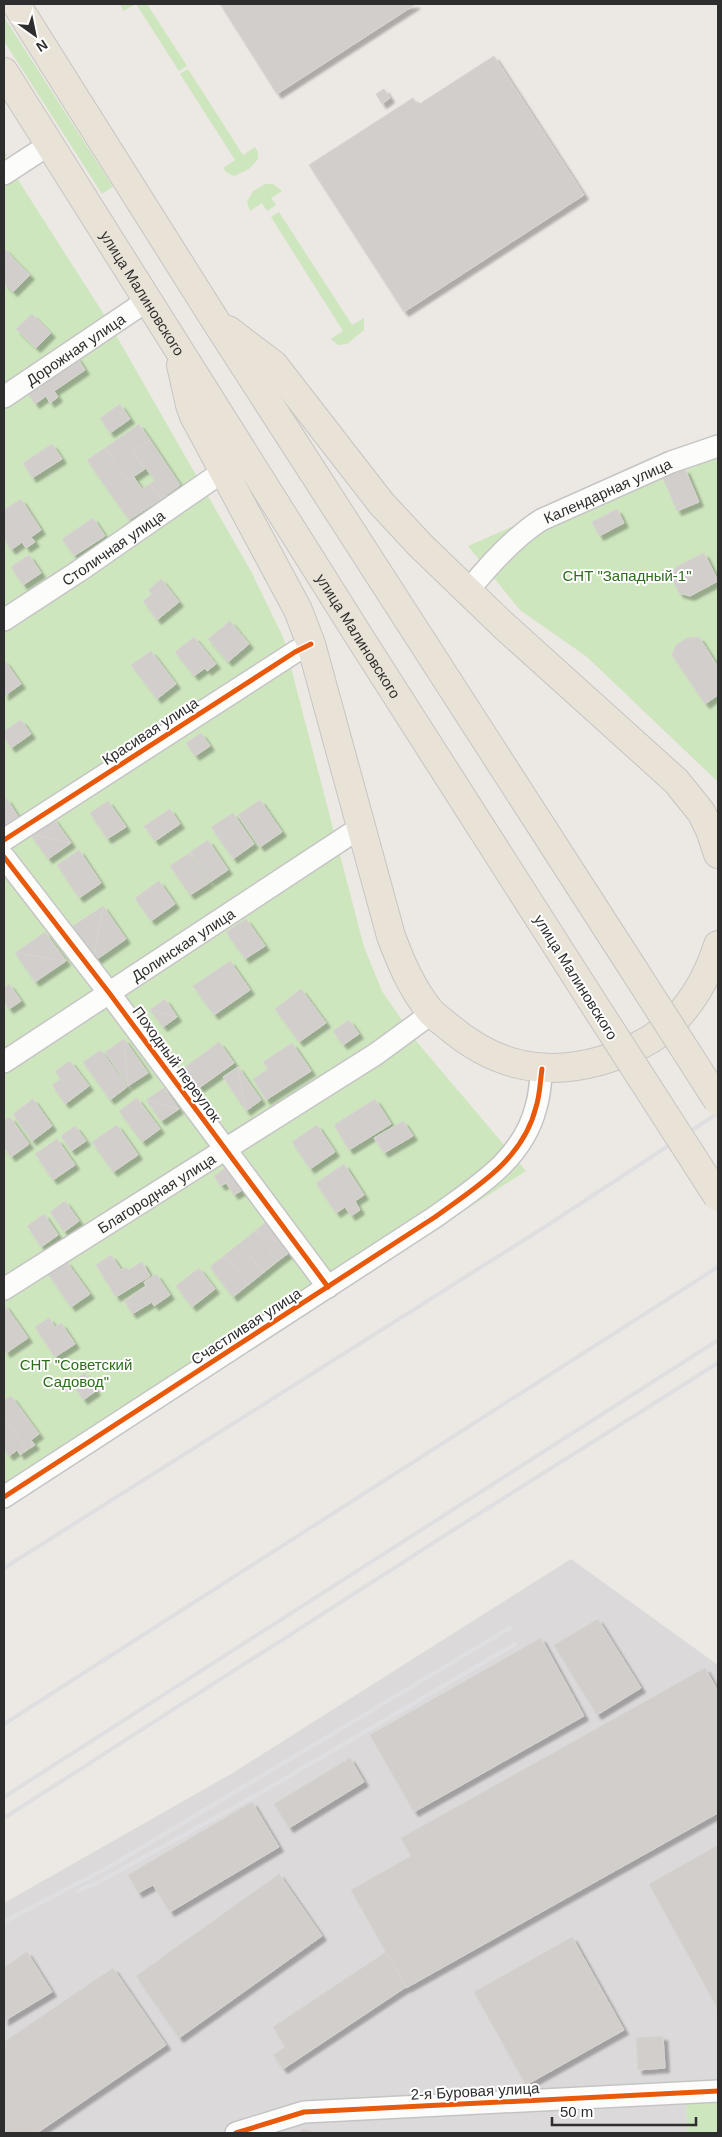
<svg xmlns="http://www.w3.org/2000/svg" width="722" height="2137" viewBox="0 0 722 2137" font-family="Helvetica,sans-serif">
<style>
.industrial{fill:#dcd9db}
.green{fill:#cee6be}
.building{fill:#d1cecb;stroke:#d7d4d0;filter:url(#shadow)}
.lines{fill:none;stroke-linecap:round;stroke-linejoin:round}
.minor-casing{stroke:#c5c4c5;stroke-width:24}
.trunk-casing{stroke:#c6c5c4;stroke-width:30}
.minor{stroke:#fcfcfb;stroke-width:21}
.trunk{stroke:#e9e2d6;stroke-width:28}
.rail{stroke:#dfdfe1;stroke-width:4}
.trunk-bridge-casing{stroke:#c6c5c4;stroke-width:30;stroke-linecap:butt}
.trunk-bridge{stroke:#e9e2d6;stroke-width:28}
.cycleway-casing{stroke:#fff;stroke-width:8}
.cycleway{stroke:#e8590c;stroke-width:5}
.labels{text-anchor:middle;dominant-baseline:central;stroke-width:4;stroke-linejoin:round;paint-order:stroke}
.street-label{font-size:15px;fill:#2e2e2e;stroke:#fff}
.park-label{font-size:15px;fill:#2c6e1b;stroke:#fff}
</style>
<defs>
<filter id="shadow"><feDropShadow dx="4.5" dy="4.5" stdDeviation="1" flood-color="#0004"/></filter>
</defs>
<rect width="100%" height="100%" fill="#ece8e4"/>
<path class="industrial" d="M571,1559L718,1665V2101L686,2103L687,2133H4V1903L231,1774Z"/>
<g class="green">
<path d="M120,4H147L187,66L179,71L136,4L123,11Z"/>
<path d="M4,17L113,187L102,194L4,41Z"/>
<path d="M188,69L243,155L255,147L258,152V159L249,169L234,176L226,172L223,168L235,160L180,74Z"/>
<path d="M4,150L7,156L4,158L105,316L252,573L283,637L364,947L382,991L417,1042L526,1171L4,1507Z"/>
<path d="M265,184H273L282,191L271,198L276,205L267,211L262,203L250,211L247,202L253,191Z"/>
<path d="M279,212L352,325L364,318V330L347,344L338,345L331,339L343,331L271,217Z"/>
<path d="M718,439V782L587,657L520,610L468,546L702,443Z"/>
<path d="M718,2101V2133H687L686,2103Z"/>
</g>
<g class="building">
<path d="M220,4H416L277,94Z"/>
<path d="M494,56L584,195L404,312L309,165L413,98L418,105Z"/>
<path d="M384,89L390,98L382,104L376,94Z"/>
<path d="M4,248L12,257L4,266Z"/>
<path d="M12,257L30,275L13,292L4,283V266Z"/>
<path d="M32,314L51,333L36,348L16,329Z"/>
<path d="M76,356L85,370L54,391L58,397L50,403L46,396L35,404L26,390Z"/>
<path d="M120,404L130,419L110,433L100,418Z"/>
<path d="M139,424L150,440L133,452L145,469L127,481L105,448Z"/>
<path d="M150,440L180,485L161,499L150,484L155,480L133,452Z"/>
<path d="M52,444L62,459L32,478L23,463Z"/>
<path d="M105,448L127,481L133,476L142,489L150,484L161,499L129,520L87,460Z"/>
<path d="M685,469L699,502L677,511L663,478Z"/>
<path d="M21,499L41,530L31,537L35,542L26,548L22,542L11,550L4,539V510Z"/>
<path d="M617,509L624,523L599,536L592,522Z"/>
<path d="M93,518L105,536L74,556L62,539Z"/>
<path d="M704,553L718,581L690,596L679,593L671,577L676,567Z"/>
<path d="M29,555L41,573L23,585L11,567Z"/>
<path d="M161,579L179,602L157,620L143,601L152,594L148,590Z"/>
<path d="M230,621L249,644L228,662L208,639Z"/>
<path d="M194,637L216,664L207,671L205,668L194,676L175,652Z"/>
<path d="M699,637L718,667V695L705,704L672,655L676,645L687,638Z"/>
<path d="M151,651L176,684L157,699L131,665Z"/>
<path d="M4,660L21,684L4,696Z"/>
<path d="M21,720L31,734L11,748L4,737V731Z"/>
<path d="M201,733L210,746L195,756L186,743Z"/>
<path d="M6,798L19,818L4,829V806Z"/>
<path d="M260,800L282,832L260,847L238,815Z"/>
<path d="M108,801L126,827L107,839L90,813Z"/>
<path d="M170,809L180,824L155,841L144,826Z"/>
<path d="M233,813L254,844L233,859L211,827Z"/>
<path d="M53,818L71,843L30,834Z"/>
<path d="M30,834L71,843L48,859Z"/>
<path d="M208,840L228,870L210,882L190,852Z"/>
<path d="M79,850L101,883L79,898L57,865Z"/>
<path d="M189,853L209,883L190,895L170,866Z"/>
<path d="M159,881L175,904L151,921L135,898Z"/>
<path d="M103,906L126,939L93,962Z"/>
<path d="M103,906L93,962L70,928Z"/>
<path d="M246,919L265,946L245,959L226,932Z"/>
<path d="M45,932L66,961L15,953Z"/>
<path d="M15,953L66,961L35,982Z"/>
<path d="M230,961L250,990L214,1015L193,986Z"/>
<path d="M9,984L21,1001L9,1009L4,1002V988Z"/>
<path d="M301,989L326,1023L299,1042L275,1009Z"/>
<path d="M165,999L177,1017L150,1010Z"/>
<path d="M150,1010L177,1017L163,1027Z"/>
<path d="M349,1020L359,1034L343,1045L333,1031Z"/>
<path d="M124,1039L128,1086L105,1052Z"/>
<path d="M124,1039L148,1073L128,1086Z"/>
<path d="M219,1042L234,1063L199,1088L184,1068Z"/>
<path d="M292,1043L311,1071L266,1100L253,1079L268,1069L263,1062Z"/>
<path d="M101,1050L127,1087L110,1100L83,1062Z"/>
<path d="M70,1061L89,1086L65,1104L52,1085L61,1079L55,1071Z"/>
<path d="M238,1067L246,1111L223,1077Z"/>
<path d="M238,1067L261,1100L246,1111Z"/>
<path d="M164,1088L179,1109L146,1100Z"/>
<path d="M137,1098L160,1129L142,1142L119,1111Z"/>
<path d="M33,1099L52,1126L32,1141L13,1114Z"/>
<path d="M375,1099L391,1124L349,1150L334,1125Z"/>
<path d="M146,1100L179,1109L161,1121Z"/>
<path d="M10,1117L29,1144L11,1157L4,1147V1121Z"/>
<path d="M403,1121L413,1136L384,1153L374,1138Z"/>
<path d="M117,1125L138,1155L113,1172L92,1142Z"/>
<path d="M317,1125L335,1152L310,1169L292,1142Z"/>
<path d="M75,1126L86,1141L71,1151L61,1136Z"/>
<path d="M57,1139L75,1165L53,1180L35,1154Z"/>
<path d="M344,1164L364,1195L355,1201L360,1210L351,1216L345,1207L336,1213L316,1183Z"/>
<path d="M228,1166L244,1189L234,1195L226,1183L221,1186L214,1176Z"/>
<path d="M65,1201L79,1221L64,1232L50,1212Z"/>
<path d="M44,1214L58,1235L41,1247L27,1226Z"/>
<path d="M270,1219L294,1249L255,1231Z"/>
<path d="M255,1231L278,1261L263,1273L240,1243Z"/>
<path d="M255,1231L294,1249L278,1261Z"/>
<path d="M240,1243L263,1273L248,1285L225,1255Z"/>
<path d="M111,1255L121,1270L126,1267L128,1270L142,1262L150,1276L116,1297L96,1265Z"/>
<path d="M225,1255L248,1285L233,1297L210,1267Z"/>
<path d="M66,1261L90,1294L71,1307L48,1274Z"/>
<path d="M199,1268L215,1289L192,1307L176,1286Z"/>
<path d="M156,1274L170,1295L154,1306L152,1302L132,1314L124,1301L146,1286L144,1282Z"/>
<path d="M4,1304L28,1338L6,1353L4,1350Z"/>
<path d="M49,1318L55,1327L61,1323L75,1344L55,1357L35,1327Z"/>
<path d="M85,1373L96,1391L83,1400L72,1382Z"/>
<path d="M11,1396L39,1434L31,1440L35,1445L27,1450L4,1417V1401Z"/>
<path d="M4,1417L27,1450L20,1455L17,1450L9,1456L4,1449Z"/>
<path d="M598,1619L641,1688L597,1715L554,1645Z"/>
<path d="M541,1638L584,1716L414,1812L370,1735Z"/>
<path d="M705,1668L718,1691V1813L406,1988L351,1890L411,1856L401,1838Z"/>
<path d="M350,1758L364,1782L289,1828L274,1804Z"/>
<path d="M252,1802L279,1847L170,1912L153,1885L138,1893L128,1875Z"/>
<path d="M718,1845V2009L649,1884Z"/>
<path d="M279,1874L322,1936L179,2038L136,1976Z"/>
<path d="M572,1937L624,2030L526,2085L474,1992Z"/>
<path d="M27,1952L52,1992L4,2021V1967Z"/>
<path d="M386,1952L406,1987L283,2069L273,2055L285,2047L273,2027Z"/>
<path d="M113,1968L166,2045L37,2133H4V2042Z"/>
<path d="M663,2036L665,2068L638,2070L636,2038Z"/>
<path d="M302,2129L320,2133H301Z"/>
</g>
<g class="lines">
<defs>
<g id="minor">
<path d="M4,174L50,144"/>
<path id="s1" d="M4,397L148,300"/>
<path id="s2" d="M468,591C489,565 513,538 541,520L671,462L718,446"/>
<path id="s3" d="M4,620L79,571L222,472"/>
<path d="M4,840L295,652L311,644"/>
<path d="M4,857L110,994L328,1287"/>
<path id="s4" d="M4,1062L361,827"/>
<path id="s5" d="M4,1289L376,1054L432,1013"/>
<path d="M4,1497L435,1217C476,1187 523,1160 536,1107C540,1095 540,1082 542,1069"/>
<path d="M236,2133L304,2112L718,2091"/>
</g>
<g id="trunk">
<path d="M16,4L215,320L634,970"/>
<path id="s6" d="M4,72L362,641L590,998"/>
<path d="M228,330L274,365L381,503L420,545L503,625L676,781L701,812L710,830L718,854"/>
<path d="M181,365L190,405L194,416L298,610L311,644L391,936C401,963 412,989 431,1012C436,1017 443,1022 449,1027C494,1065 542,1077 600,1061C624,1054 644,1045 664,1030C690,1008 708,976 718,945"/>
</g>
</defs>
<use href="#minor" class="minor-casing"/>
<use href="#trunk" class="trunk-casing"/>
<use href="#minor" class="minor"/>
<use href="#trunk" class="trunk"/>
<g class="rail">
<path d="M4,1568L551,1223L718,1113"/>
<path d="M4,1724L718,1267"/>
<path d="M4,1797L718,1340"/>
<path d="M4,1818L458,1527L718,1363"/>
<path d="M78,1891L99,1882L267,1789L515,1644"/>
<path d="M4,1922L109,1867L510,1628"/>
</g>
<defs>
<g id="trunk-bridge">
<path d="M634,970L718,1101"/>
<path d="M590,998L718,1197"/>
</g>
</defs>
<use href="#trunk-bridge" class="trunk-bridge-casing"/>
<use href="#trunk-bridge" class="trunk-bridge"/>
<defs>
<g id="cycleway">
<path d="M4,840L295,652L311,644"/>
<path d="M4,857L110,994L328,1287"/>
<path d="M4,1497L435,1217C476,1187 523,1160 536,1107C540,1095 540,1082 542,1069"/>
<path d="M236,2133L304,2112L718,2091"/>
</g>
</defs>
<use href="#cycleway" class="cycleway-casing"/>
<use href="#cycleway" class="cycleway"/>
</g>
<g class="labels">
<g class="street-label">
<text stroke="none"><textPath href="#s6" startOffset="261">улица Малиновского</textPath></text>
<text stroke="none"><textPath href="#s1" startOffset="86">Дорожная улица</textPath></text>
<text stroke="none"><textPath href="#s2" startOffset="175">Календарная улица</textPath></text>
<text stroke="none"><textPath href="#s3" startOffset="131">Столичная улица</textPath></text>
<text stroke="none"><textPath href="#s6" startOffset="666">улица Малиновского</textPath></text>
<text transform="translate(150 731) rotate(-33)">Красивая улица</text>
<text stroke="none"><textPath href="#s4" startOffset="214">Долинская улица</textPath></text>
<text transform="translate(576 977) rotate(58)">улица Малиновского</text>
<text transform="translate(177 1064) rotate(54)">Походный переулок</text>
<text stroke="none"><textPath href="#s5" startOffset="180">Благородная улица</textPath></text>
<text transform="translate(246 1326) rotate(-33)">Счастливая улица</text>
<text transform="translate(475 2091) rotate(-3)">2-я Буровая улица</text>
</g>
<g class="park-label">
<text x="627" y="575">СНТ "Западный-1"</text>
<text x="76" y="1364">СНТ "Советский<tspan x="76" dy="17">Садовод"</tspan></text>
</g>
</g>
<rect width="722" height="2137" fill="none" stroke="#2e2e2e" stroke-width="10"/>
<g transform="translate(35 35) rotate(147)" stroke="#ffffff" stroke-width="4" paint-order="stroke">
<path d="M0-4L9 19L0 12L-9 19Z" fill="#2e2e2e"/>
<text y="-8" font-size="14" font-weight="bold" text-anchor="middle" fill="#2e2e2e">N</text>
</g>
<path d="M552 2117v8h144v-8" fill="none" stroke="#2e2e2e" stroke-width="2.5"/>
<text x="560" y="2117" font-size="15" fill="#2e2e2e" stroke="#ffffff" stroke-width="4" paint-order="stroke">50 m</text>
</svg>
